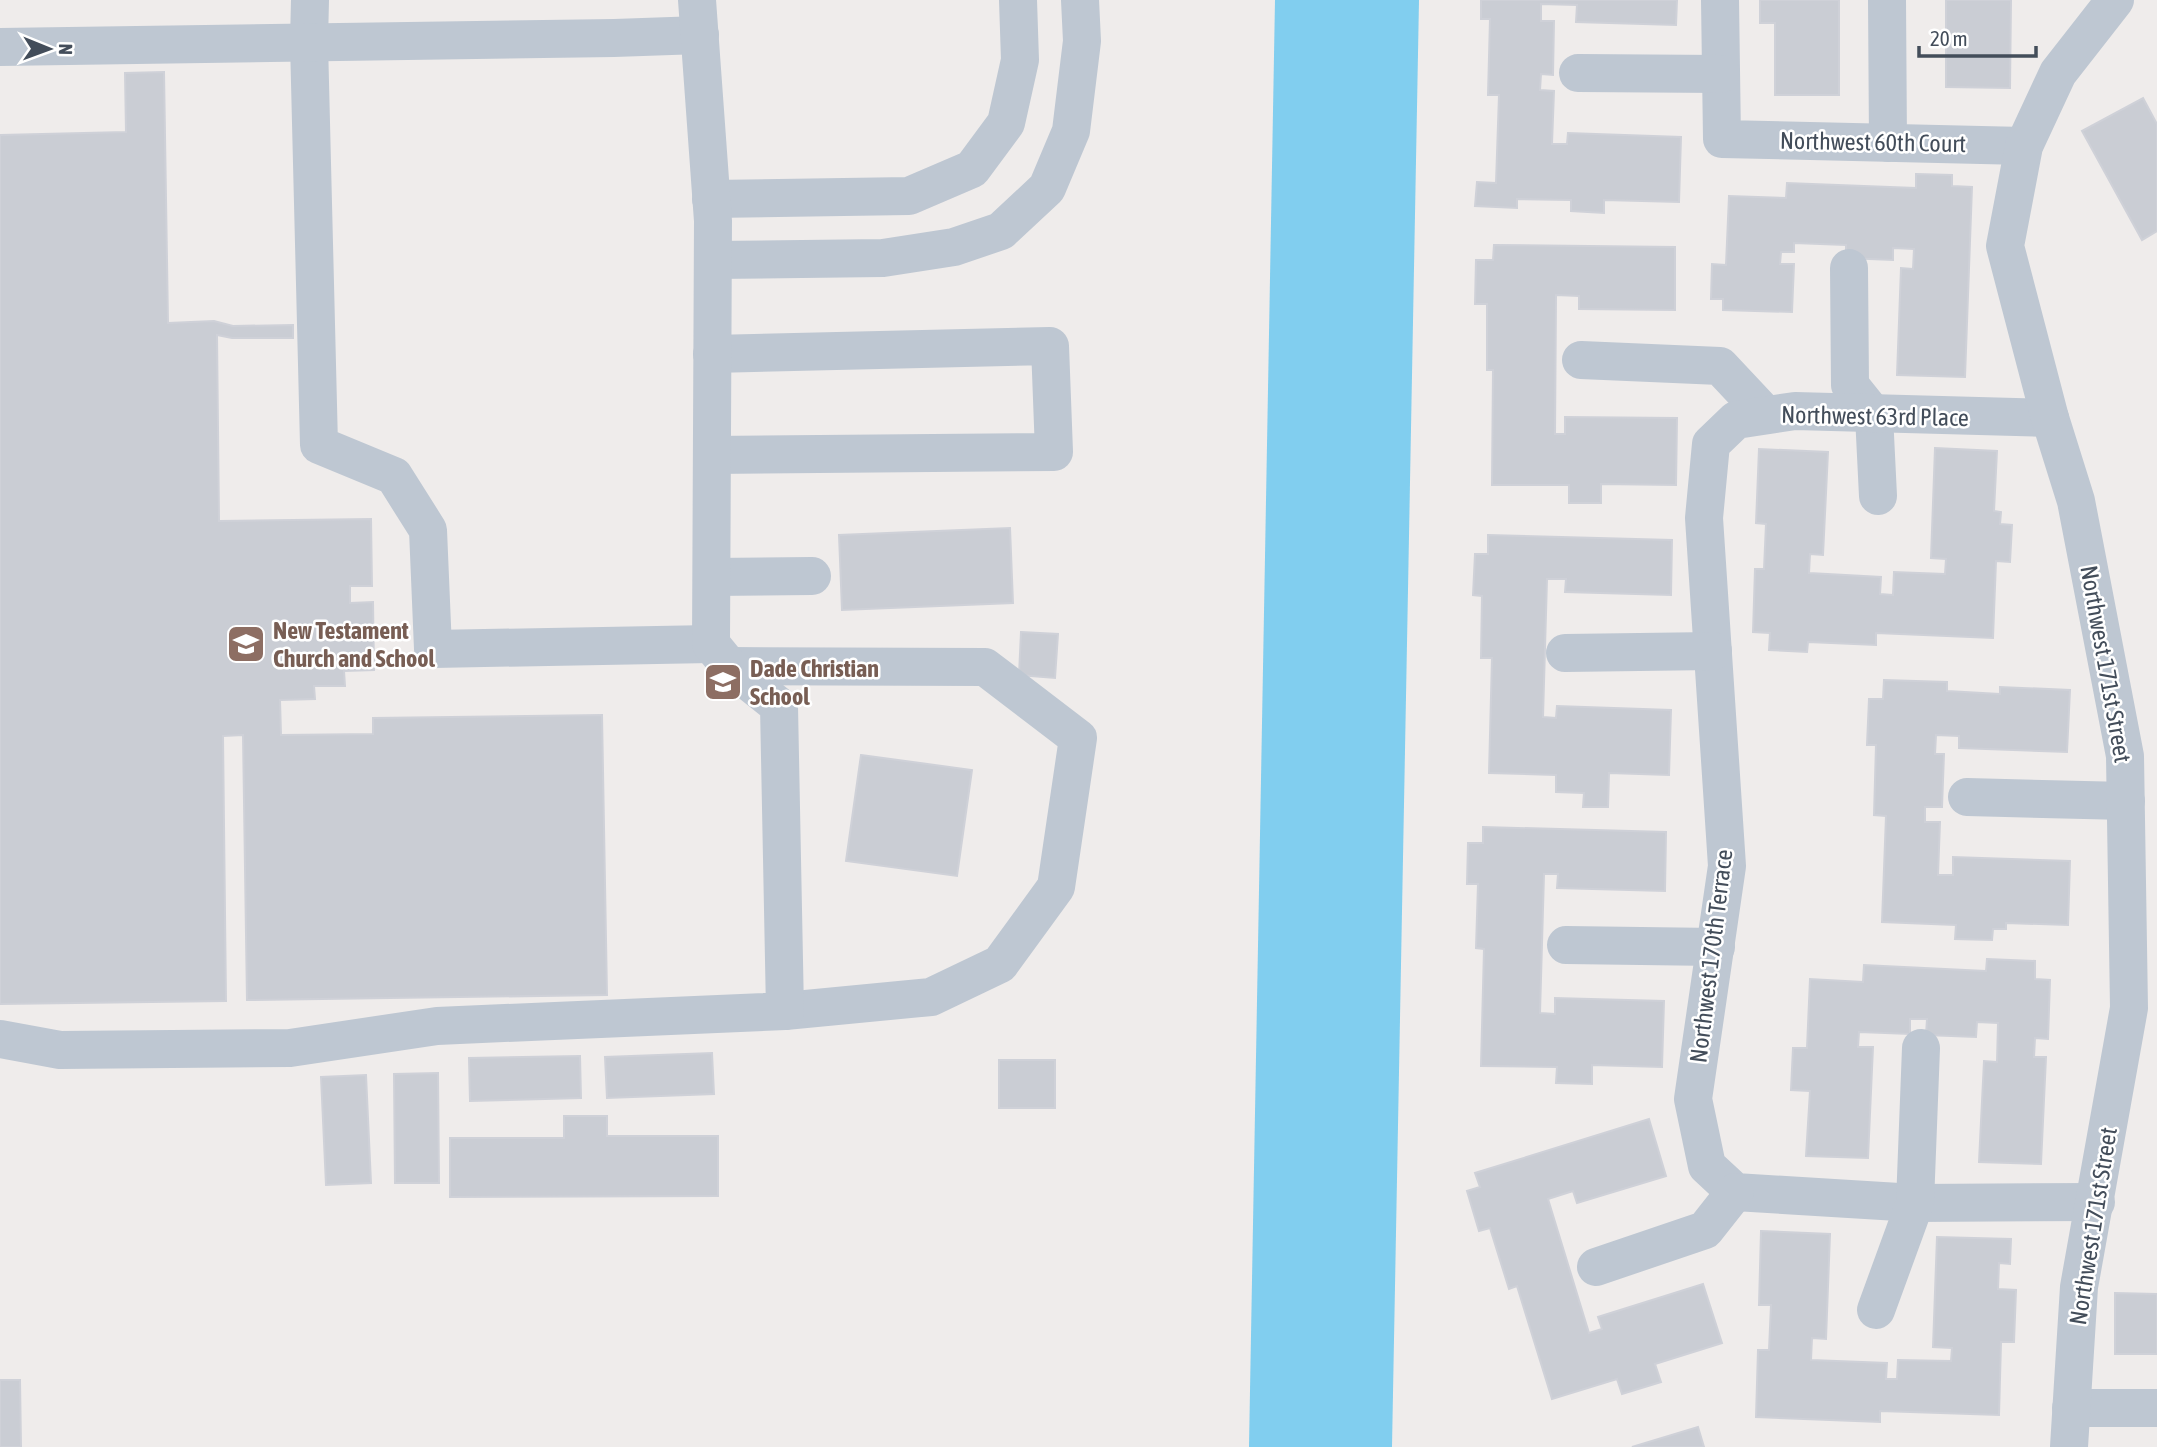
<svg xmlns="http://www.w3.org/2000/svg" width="2157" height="1447" viewBox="0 0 2157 1447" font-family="'Asap Condensed',sans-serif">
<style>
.water{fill:#81ceef}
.building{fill:#cacdd4;stroke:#cfd1d8;stroke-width:2}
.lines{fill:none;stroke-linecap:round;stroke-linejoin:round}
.minor{stroke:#bec7d2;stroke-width:38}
.labels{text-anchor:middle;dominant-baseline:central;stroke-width:5;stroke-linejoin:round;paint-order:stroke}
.street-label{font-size:24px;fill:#434d5a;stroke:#fff}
.education-label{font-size:24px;font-weight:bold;fill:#785e54;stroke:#fff;text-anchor:start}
</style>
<rect width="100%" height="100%" fill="#efeceb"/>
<path class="water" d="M1275,0H1419L1392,1447H1249Z"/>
<g class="building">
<path d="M1481,0H1677L1676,25L1576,22L1577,5L1541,4V21H1554L1553,75L1541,74L1540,90L1554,91L1552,144H1567L1568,133L1681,137L1679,202L1604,200V213L1571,211V200L1517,199V208L1475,206L1477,182L1496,183L1499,95H1488L1490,19H1481Z"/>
<path d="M1760,0H1839V95H1775V23H1760Z"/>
<path d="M1946,0H2011L2010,88L1946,87Z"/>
<path d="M164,72L168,323L214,321L233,326L293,325V338H232L217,335L219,521L371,519L372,586H350V603L373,602L374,670L344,671L345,686H314L315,699L280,700L281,735L373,734V718L602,715L607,995L247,1000L243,735L223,736L226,1001L0,1004V135L126,132L125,73Z"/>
<path d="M2143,98L2157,124V231L2142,240L2082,131Z"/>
<path d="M1916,174L1952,175V186L1972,187L1965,377L1897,375L1901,268L1913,269L1914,249L1893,248V260L1846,258V245L1794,243V252H1781L1780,264H1794L1792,312L1723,310V299H1711L1712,264L1726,265L1729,196L1786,198L1787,183L1916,188Z"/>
<path d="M1494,245L1675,247V310L1579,309V296L1556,295L1555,434H1565V417L1677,418L1676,485L1601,484V503H1569V485H1492L1493,370H1487V304H1475L1476,260H1493Z"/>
<path d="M1935,448L1997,451L1994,511L2001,512L2000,524L2012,525L2010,562L1996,561L1993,638L1876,633V645L1808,642L1807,652L1769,650L1770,633L1753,632L1755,569H1764L1766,524L1756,523L1759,449L1828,452L1823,555L1810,554L1809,573L1881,577L1880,594L1893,595L1894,572L1945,574L1946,559L1931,558Z"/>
<path d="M1010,528L1013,603L842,610L839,535Z"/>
<path d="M1488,535L1672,540L1671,595L1565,592L1566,579H1547L1543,717L1556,718L1557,706L1671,710L1669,775L1609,773L1608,807H1583L1584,793L1556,792V775L1489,773L1492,658H1481L1482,596L1473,595L1475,554H1488Z"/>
<path d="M1021,632L1058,634L1055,678L1019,675Z"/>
<path d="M1884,680L1947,682V691L2000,694V687L2070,690L2067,752L1959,748V736L1936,735L1935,754H1944L1942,807H1925V822H1940L1938,875H1953V857L2070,861L2068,925L2006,923V929H1993L1992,940L1955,939L1956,925L1882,922L1886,816L1874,815L1876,745H1867L1869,699H1883Z"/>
<path d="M861,755L972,770L957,876L846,861Z"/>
<path d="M1483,827L1666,832L1665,891L1557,888L1558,874H1544L1540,1013L1555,1014V998L1664,1001L1662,1067L1592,1065V1084L1556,1083L1557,1067L1481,1066L1484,949L1476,948L1478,884H1467L1468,843H1483Z"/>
<path d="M1987,959L2035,961V979L2050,980L2048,1039L2035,1038L2034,1057H2046L2041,1164L1979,1162L1984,1061L1997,1062L1998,1023L1977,1022L1976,1037L1926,1035L1927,1019H1910V1034L1859,1032L1858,1047H1873L1868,1158L1806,1156L1810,1091L1791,1090L1793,1048H1807L1810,979L1863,982L1864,965L1986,971Z"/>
<path d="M712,1053L714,1094L607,1098L605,1057Z"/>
<path d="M580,1056L581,1098L470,1101L469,1058Z"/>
<rect x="999" y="1060" width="56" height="48"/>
<path d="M438,1073L439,1183H395L394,1074Z"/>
<path d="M366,1075L371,1183L326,1185L321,1077Z"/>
<path d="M564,1116H607V1136H718V1196L450,1197V1138H564Z"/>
<path d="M1649,1119L1666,1176L1577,1203L1573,1191L1548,1199L1589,1333L1602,1329L1598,1317L1703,1284L1722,1343L1655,1364L1661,1382L1622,1394L1617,1379L1552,1399L1517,1286L1509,1289L1490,1228L1479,1231L1467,1191L1480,1187L1475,1173Z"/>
<path d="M1761,1231L1830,1234L1826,1339L1812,1338L1811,1360L1887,1363L1886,1379H1897L1898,1360L1951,1361L1952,1348L1933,1347L1937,1237L2011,1239L2010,1264L1999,1263L1998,1289L2016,1290L2014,1342H2001L1999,1415L1880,1411V1422L1756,1417L1758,1350H1769L1771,1305H1759Z"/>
<path d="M2115,1293L2157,1294V1354H2115Z"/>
<path d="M0,1380H20L21,1447H0Z"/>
<path d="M1698,1427L1704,1447H1632Z"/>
</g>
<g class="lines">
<g class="minor">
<path d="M310,0L309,42L319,445L394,476L428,530L433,649L711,644"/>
<path d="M1720,0L1722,139L2024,146"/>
<path d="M1887,0L1888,143"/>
<path d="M0,47L614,38L700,35"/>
<path d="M1578,73L1721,74"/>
<path d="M711,199L909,196L972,169L1006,123L1020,60L1018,0"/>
<path d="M713,260L883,258L954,247L1001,231L1047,188L1071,131L1082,41L1080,0"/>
<path d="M1849,268L1850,385L1874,415L1878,496"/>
<path d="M1581,360L1720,366L1766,415"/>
<path d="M2050,418L1795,411L1736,420L1711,444L1704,518L1727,866L1693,1099L1707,1166L1735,1192L1915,1203L2096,1202"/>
<path d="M712,455L1054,452L1050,346L712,354"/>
<path d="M712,577L812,576"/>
<path d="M1565,653L1713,651"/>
<path d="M729,666L985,667L1078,738L1056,887L1000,964L931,997L785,1011"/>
<path d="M1967,797L2126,801"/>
<path d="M1566,945L1716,947"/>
<path d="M0,1039L60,1050L290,1048L437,1026L785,1011L779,706L729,666L711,644L713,221L697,0"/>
<path d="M1596,1267L1705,1230L1735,1192"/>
<path d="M1876,1310L1915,1203L1921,1048"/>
<path d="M2071,1408H2157"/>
<path d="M2069,1447L2079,1287L2129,1008L2125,756L2076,501L2050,418L2005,246L2024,146L2058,73L2115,0"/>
</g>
</g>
<defs>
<symbol id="school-square" viewBox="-11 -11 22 22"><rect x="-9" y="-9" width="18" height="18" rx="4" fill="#8d6e63" stroke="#fff"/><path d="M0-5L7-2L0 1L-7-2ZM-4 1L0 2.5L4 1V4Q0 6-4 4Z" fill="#fff"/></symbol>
</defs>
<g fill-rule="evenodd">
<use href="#school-square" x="224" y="622" width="44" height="44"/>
<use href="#school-square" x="701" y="660" width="44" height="44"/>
</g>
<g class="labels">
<g class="street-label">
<text transform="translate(1873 142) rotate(1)">Northwest 60th Court</text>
<text transform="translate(1875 416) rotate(1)">Northwest 63rd Place</text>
<text transform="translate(2106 664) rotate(80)">Northwest 171st Street</text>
<text transform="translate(1711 956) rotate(-83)">Northwest 170th Terrace</text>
<text transform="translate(2093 1226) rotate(-81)">Northwest 171st Street</text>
</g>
<g class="education-label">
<text x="273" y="630">New Testament<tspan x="273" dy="28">Church and School</tspan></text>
<text x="750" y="668">Dade Christian<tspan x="750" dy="28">School</tspan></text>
</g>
</g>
<g transform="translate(49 49) rotate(91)" stroke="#ffffff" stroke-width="5" paint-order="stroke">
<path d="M0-5L12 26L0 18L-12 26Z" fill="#434d5a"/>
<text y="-10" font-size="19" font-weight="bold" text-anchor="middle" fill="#434d5a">N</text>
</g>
<path d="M1919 46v10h117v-10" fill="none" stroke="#434d5a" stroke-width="3.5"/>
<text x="1930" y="46" font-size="21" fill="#434d5a" stroke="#ffffff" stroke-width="5" paint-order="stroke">20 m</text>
</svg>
